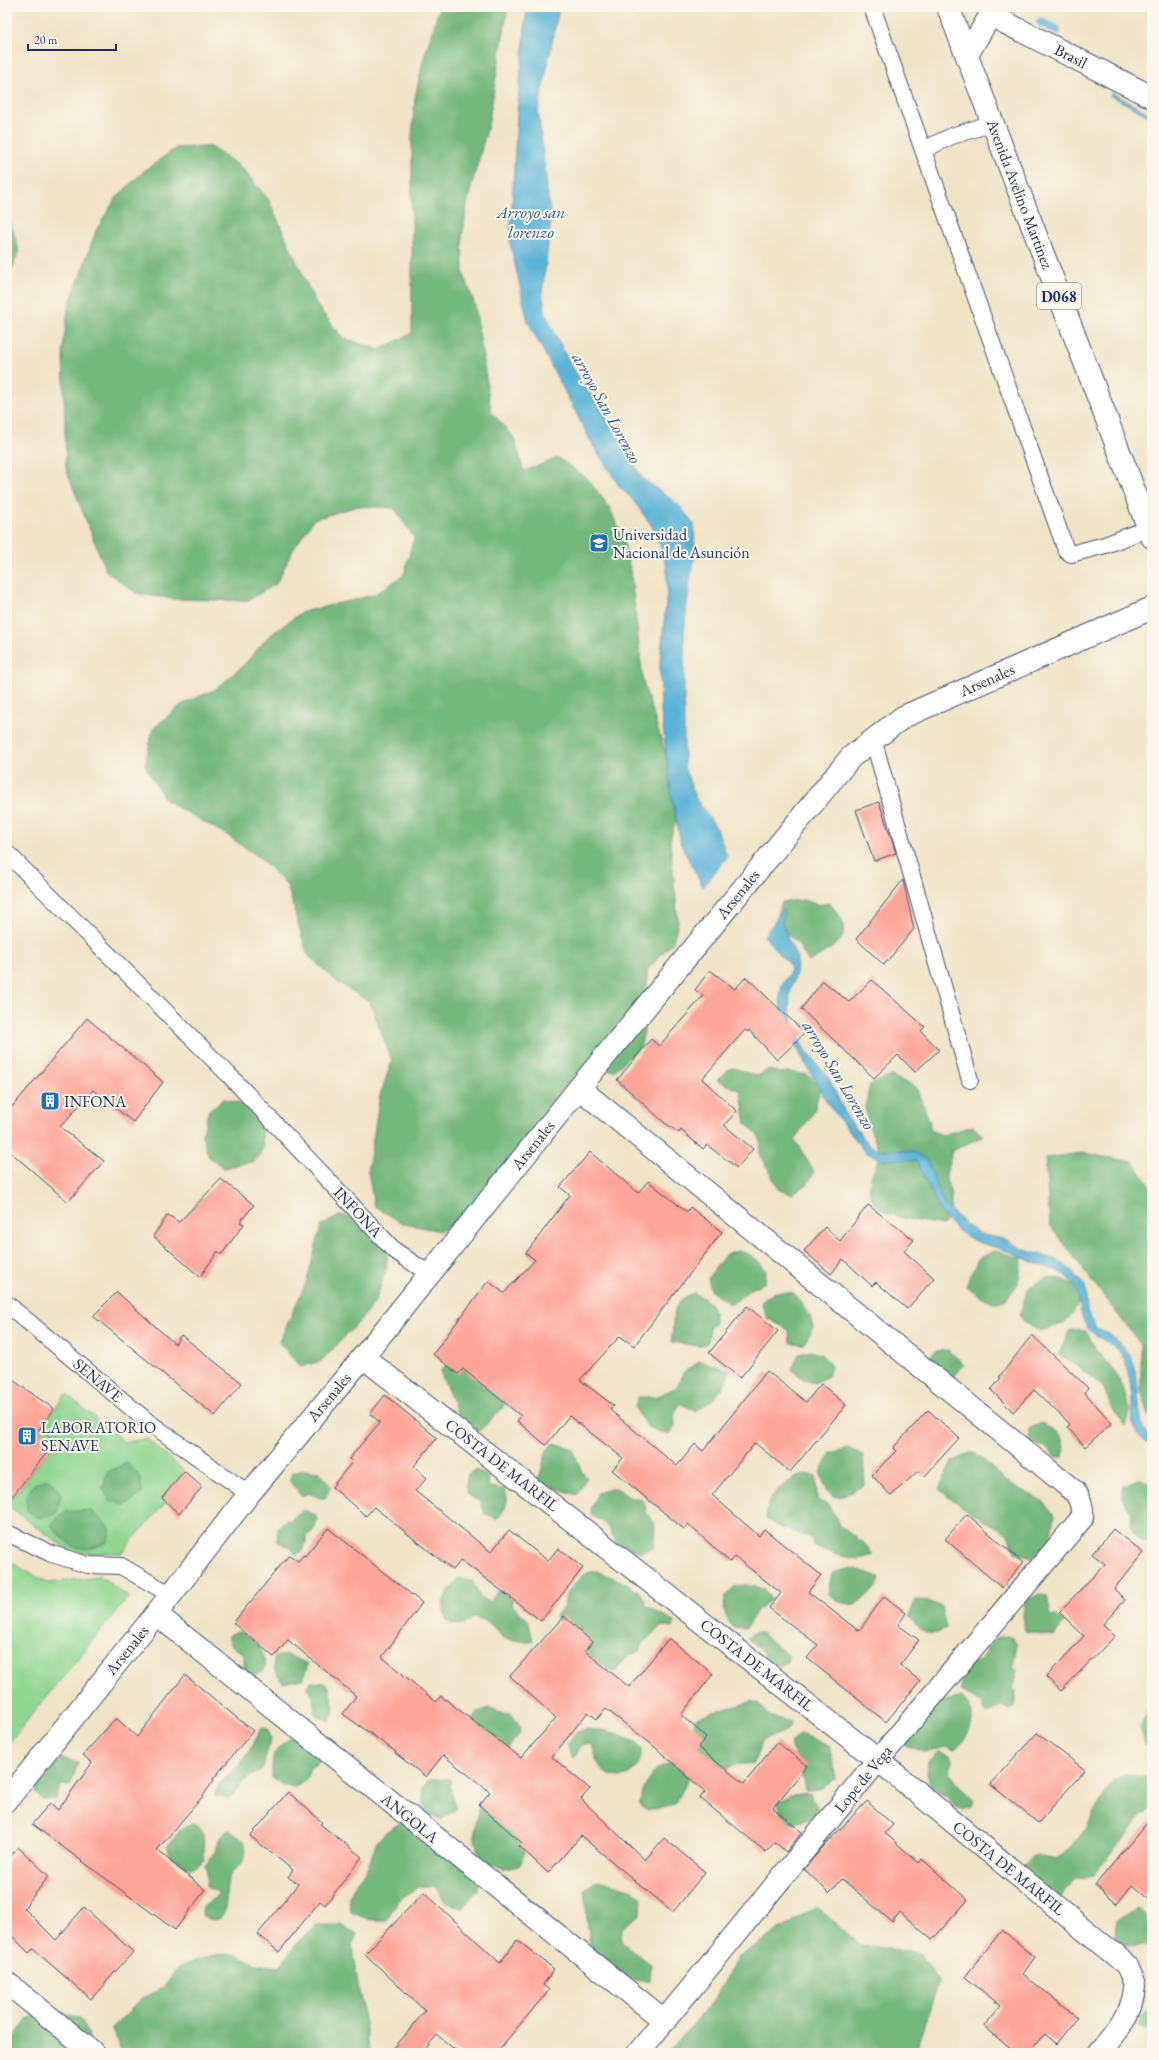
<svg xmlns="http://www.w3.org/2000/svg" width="1159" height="2060" viewBox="0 0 1159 2060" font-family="'EB Garamond',serif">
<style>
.green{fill:#91d791;stroke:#568378}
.forest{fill:#74b87b;stroke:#48746c}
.water{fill:#5ab3d7;stroke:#3a719a}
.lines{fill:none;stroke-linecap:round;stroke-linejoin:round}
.stream{stroke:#5ab3d7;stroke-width:9}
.building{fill:#fda597}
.lane-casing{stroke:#3b4a6e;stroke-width:18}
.street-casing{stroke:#3b4a6e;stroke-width:24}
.secondary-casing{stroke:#3b4a6e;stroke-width:24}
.primary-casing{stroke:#3b4a6e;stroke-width:24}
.lane{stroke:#fff;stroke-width:16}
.street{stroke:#fff;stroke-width:22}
.secondary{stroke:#fff;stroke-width:22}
.primary{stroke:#fff;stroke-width:22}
.labels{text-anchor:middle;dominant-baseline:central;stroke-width:4;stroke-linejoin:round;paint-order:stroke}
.shield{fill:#fbf7ec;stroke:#5e6b89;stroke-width:1}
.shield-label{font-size:15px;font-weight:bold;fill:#1b2f5e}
.street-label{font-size:16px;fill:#1b2f5e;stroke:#fbf7ec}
.poi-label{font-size:16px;fill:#1b2f5e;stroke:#fbf7ec;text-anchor:start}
.water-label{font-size:17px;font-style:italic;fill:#2e5782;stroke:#fbf7ec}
</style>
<rect width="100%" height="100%" fill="#fbf7ec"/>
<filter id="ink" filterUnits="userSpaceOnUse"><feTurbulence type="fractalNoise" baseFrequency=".025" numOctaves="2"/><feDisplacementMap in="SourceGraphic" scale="8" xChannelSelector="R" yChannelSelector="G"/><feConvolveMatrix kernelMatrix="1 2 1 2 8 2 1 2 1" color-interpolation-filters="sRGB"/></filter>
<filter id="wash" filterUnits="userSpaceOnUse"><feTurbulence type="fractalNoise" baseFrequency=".012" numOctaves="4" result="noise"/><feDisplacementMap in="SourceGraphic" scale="16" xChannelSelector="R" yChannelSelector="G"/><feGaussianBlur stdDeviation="0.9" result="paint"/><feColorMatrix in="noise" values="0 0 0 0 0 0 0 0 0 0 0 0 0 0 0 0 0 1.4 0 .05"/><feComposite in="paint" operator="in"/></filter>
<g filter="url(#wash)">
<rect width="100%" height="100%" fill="#f1e3c6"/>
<g class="green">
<path d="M66,1394L124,1442L147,1439L184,1471L162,1498L166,1502L121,1553H72L7,1505L56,1441L39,1430Z"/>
<path d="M7,1560L47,1583L101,1577L128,1597L7,1745Z"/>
</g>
<g class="forest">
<path d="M440,7H508L488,125L468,199L462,236L463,272L475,306L491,411L514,438L524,471L558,458L587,478L609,507L623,539L631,575L643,682L666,755L676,821L670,840L678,922L673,942L647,970L648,1007L641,1046L615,1070L579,1072L555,1098L545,1134L501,1191L441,1231L404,1224L374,1206L368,1171L380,1095L392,1061L370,1002L336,981L307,954L287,885L260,858L227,835L165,800L145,765L153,729L181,705L216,689L244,665L268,637L302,612L374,595L404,575L414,537L394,508L358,506L314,519L293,550L276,584L246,601L173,599L136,593L106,571L66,469L63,349L68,309L96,231L116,198L143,172L176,148L211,147L241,167L268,199L317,306L343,338L380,350L412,333V138L415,98L423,61Z"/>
<path d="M7,210L19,251L7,281Z"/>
<path d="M803,900L819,905L829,903C861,937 837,944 809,962L796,941L775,924L782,902Z"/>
<path d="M734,1068L757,1076L769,1069L779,1073L790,1072L808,1075L820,1088L814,1111L795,1140L814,1172L808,1183L792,1194L779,1190L763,1159L759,1155C763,1137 759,1135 746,1124L741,1091L717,1080L727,1070Z"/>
<path d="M891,1076L916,1087L930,1123V1130L942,1135L973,1126L983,1136L952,1151L945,1178L951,1193V1206L949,1219L943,1225C898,1217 846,1216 881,1155L868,1123L865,1106L870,1085Z"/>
<path d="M224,1099L260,1108L263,1148L255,1161L224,1168L209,1157L202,1135L209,1110Z"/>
<path d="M1082,1153L1133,1162L1152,1189V1423L1141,1391V1345L1050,1225L1045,1158Z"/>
<path d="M341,1215L380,1230L387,1257L386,1269L376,1300L360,1321L321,1361L300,1367L279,1342L307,1281L321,1226Z"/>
<path d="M738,1251C752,1254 757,1259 766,1270L765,1282L749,1290L734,1303H728L711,1291L708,1278L725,1255Z"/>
<path d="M994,1251L1022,1258L1018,1284L1005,1300L992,1303L966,1286L978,1259Z"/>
<path d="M1049,1277L1062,1279L1083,1289L1078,1305L1065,1323L1040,1331L1025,1323L1020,1314L1028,1288Z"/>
<path d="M775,1292L794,1293L810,1316L813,1328L804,1344L790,1343L789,1330L767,1318L761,1302Z"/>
<path d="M694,1293C709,1301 715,1304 715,1323L710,1326L708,1342L700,1346L671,1342C676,1320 667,1303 694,1293Z"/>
<path d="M1070,1330L1086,1331L1096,1350L1113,1369L1124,1390L1129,1410L1126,1426L1114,1411L1103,1387L1080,1368L1058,1355Z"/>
<path d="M948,1350L964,1364L950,1382L928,1369V1358L936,1351Z"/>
<path d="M810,1351L821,1354L831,1366L828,1376L814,1383L803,1379L792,1370L799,1354Z"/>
<path d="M455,1356L515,1375L502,1409L479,1431L464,1429L440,1371Z"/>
<path d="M699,1361L730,1370C723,1391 715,1400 695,1411L680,1403L674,1415L675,1426L669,1435L648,1427L635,1408L638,1397H656L677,1387L683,1373Z"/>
<path d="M1042,1423C1059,1436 1066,1434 1063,1457H1055L1044,1446L1030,1445L1029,1429Z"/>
<path d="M553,1443L572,1448L582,1472L587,1477L577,1495L538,1482L547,1450Z"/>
<path d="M848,1448L863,1455L865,1485L843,1496L833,1497L825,1486L820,1472L831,1453Z"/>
<path d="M972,1452L984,1460L1004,1480L1044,1502L1054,1515L1049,1546L1032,1558L1017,1553L1007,1533L966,1509L939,1489L952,1462Z"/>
<path d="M127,1463L140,1477L142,1493L126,1505L110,1501L103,1489L108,1472Z"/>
<path d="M303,1470L319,1472L331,1486L325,1498H320L309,1493L301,1496L289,1480L293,1473Z"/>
<path d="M476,1470L487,1476L489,1487L504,1489C511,1502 505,1510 496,1520L492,1516L485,1514L481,1502L469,1496L466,1488L468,1474Z"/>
<path d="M804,1474L816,1476L817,1500L828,1505L842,1528L865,1544L873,1555L859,1559L837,1555L815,1546L810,1537L779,1527L767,1519C764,1495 784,1483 804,1474Z"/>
<path d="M49,1479L61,1494L57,1513L38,1518L27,1510L26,1497L34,1484Z"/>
<path d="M1141,1479L1152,1484V1544C1132,1541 1130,1530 1132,1512C1124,1504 1120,1497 1123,1486Z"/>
<path d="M610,1488L618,1489L630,1498H640L644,1503L647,1513L655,1526L654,1547L641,1552L616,1543C611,1529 606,1522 592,1516L590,1509L598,1493Z"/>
<path d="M90,1510L111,1529L107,1542C80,1556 68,1547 51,1525L64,1512Z"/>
<path d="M303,1510L314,1514L317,1518C316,1528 314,1531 306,1536V1541L302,1552L295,1554L291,1548L277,1541L278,1528L285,1520L289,1521Z"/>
<path d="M851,1568L880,1577C879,1590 863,1598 855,1605L840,1602L828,1593L832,1573Z"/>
<path d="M597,1571L626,1583L634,1590H638L646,1600L645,1605L675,1622L673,1627L661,1626L643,1643L640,1651L628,1656L615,1671L594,1677L556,1616L564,1606L566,1594C580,1581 576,1574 597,1571Z"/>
<path d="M459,1579L472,1580L480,1598L490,1602L497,1592L511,1590L514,1593L511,1604L528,1620L533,1640L526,1642L503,1638C495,1628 487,1619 474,1617C466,1626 457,1626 447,1621C439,1597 446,1596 459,1579Z"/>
<path d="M746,1585L765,1589L771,1600L758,1609L746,1628L732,1627L723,1609L726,1596L735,1586Z"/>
<path d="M1040,1594L1047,1595L1051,1616H1056L1064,1622L1054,1636L1025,1631L1023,1616L1025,1600Z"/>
<path d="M915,1600L929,1601L941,1607L946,1628C926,1640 923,1631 909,1617Z"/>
<path d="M237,1631L259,1643L266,1666L263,1672L254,1675L244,1671V1653C235,1649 230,1646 228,1636Z"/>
<path d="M755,1633H761L789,1656L788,1662L778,1666L768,1661L760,1648L747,1638Z"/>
<path d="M1007,1636L1013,1639L1017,1645L1012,1668L1017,1670L1012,1687L1016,1691L1014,1707L1010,1710L1001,1706L987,1715L983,1710L982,1702L961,1691V1672L964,1666L982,1660C988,1647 991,1637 1007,1636Z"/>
<path d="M287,1655L308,1664L303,1679L283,1683L274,1669V1657Z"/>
<path d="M311,1682L324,1683L329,1687L334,1708L330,1721L318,1717L314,1712L315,1700L307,1687Z"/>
<path d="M962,1697C965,1701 969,1706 971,1711C976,1723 964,1742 955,1750L947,1747L924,1752L905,1745L908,1729L940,1702Z"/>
<path d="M1152,1699V1748L1146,1745L1140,1728Z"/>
<path d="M752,1701L760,1705L769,1716L792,1722L787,1730L762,1741L754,1763L733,1765L718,1774L710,1775L691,1738L695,1719C713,1709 734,1709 752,1701Z"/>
<path d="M489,1708L500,1713L512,1714L520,1727L519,1735L506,1750L473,1721L477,1712Z"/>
<path d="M261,1728H267L271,1738L261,1771C249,1777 240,1781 235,1794L228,1798L215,1796C216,1780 232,1774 241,1763C249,1752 256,1740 261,1728Z"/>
<path d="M585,1729L601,1730L620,1734L625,1738L636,1742L641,1748V1757L639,1763L630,1775C616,1779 606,1777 598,1763C594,1755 596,1750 589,1744L581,1746L574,1757H572L567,1745L576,1733Z"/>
<path d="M800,1734L829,1745L836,1778L823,1788L805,1791L800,1762L793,1751L791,1742Z"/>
<path d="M290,1738H302L322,1760L311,1767L305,1781L295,1787L285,1786L272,1778C272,1755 272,1752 290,1738Z"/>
<path d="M939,1751L950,1755L952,1760L948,1772C953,1776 955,1780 959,1785C964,1790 969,1793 973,1800L971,1806L962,1809L955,1805L947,1796L931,1786L927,1774L928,1762Z"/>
<path d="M62,1758L78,1763L71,1784L68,1786L61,1785L56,1799L42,1800L36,1793L37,1784L41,1781Z"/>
<path d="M671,1763H682L690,1776L675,1804L647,1811L639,1804C645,1787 650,1767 671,1763Z"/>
<path d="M1126,1774L1144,1777L1152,1783V1809L1138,1818L1121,1843L1093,1875L1076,1879L1057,1902L1018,1872C1033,1854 1034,1854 1056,1859L1064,1854L1088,1827L1094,1811L1113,1782Z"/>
<path d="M434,1779H449L452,1782L450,1788L456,1809L441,1820L429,1815C422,1804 416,1783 434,1779Z"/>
<path d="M810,1793L817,1806L814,1818L794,1823L783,1821L778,1803L790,1795Z"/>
<path d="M492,1806L530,1834L520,1865L504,1868L484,1863C472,1842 473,1831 479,1808Z"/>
<path d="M410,1817L435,1825L445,1831L453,1848L478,1874V1890L462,1908L446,1902L435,1886H418C414,1892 406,1894 400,1899C394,1904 392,1914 386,1920H370L351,1912L349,1897L358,1880L368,1867L377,1841L387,1831Z"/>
<path d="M192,1823C211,1831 200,1845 204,1860L197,1866L191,1868L170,1856L168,1846L181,1829Z"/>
<path d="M229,1830L244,1841C252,1867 229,1865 227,1885C226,1895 227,1907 222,1916C215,1923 209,1919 202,1915L203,1907L219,1895L218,1892L206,1887L207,1872L205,1866L216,1850L220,1837Z"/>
<path d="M598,1880L633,1890L642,1898L641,1914L622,1928L621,1941L632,1951L651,1964L650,1980H635L621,1975L599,1958L590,1945L584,1889Z"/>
<path d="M816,1907L861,1945L919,1953L939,1982L914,2053H667L713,2002L738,1957Z"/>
<path d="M1137,1909C1155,1920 1152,1926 1150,1946L1133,1947L1115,1941L1116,1922L1126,1914Z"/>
<path d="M317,1925H341L357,1934L352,1946L353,1956L370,2053H270L261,2048L250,2053H122L112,2028L140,2000L164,1987L179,1967L212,1955L236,1954L256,1964L279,1967L297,1943Z"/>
<path d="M49,2007L80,2018L89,2034L83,2053H7V2047L27,2020Z"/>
<path d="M1148,2012L1152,2014V2034L1142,2028H1138L1139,2018Z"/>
</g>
<g class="water">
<path d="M527,7H559L538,112L551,221L542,293L546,315L566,356L581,381L619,434L641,477L680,506L694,525L695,555L690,579L684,632V767L696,799L717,829L727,857L703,887L681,844L671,793L661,711L660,662L667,592V568L661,548L652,526L633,500L620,487L594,447L528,322L510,242L517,113Z"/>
<path d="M1112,93L1152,115V118L1110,95Z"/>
<path d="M784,909L782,922L787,937L797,958L796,974L790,992L789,1009L795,1029L802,1045L829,1079L847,1117L870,1146L881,1150L913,1151L927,1160L944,1204L966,1225L980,1234L1007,1240L1022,1249L1057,1260L1066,1266L1085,1285L1087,1311L1096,1328C1114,1334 1134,1353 1136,1373C1139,1393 1138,1412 1144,1432L1152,1437V1444C1129,1433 1133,1424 1132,1402C1132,1390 1128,1366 1122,1355C1114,1342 1091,1338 1084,1322C1078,1309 1082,1294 1072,1282C1062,1269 1046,1268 1032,1262C1026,1260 1020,1255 1013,1253C989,1244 971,1244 951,1224C933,1207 929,1182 916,1161L899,1159L883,1160L865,1152L828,1104L782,1021L780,994L782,985L791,970L789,963C778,956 773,945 764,936Z"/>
</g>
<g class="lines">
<path class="stream" d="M1041,22L1057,30"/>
</g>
<g id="blocks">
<g class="building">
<path d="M879,802L896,853L874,861L856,810Z"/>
<path d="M903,880L914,929L884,965L856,939Z"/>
<path d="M710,970L735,989L746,977L805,1033L777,1060L749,1030L748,1032L745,1030L702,1079L737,1111L724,1125L753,1149L737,1168L707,1145L703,1149L681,1130L679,1133L665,1123L617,1080L651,1039L659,1046L703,996L695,990Z"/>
<path d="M872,980L925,1027L921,1031L939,1050L915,1072L898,1055L874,1078L801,1009L823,981L849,1002Z"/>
<path d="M87,1018L163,1082L133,1122L93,1090L60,1127L104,1161L68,1202L7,1149V1113Z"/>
<path d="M590,1152L638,1193L648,1181L687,1212L690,1207L722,1232L634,1346L620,1336L580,1380L614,1406L610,1410L677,1466L695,1444L703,1451L767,1371L806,1402L821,1384L846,1405L790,1472L755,1443L712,1495L759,1536L764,1529L821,1575L808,1592L859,1631L884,1596L906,1613L898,1625L919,1640L900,1665L920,1681L886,1722L807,1658L818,1645L769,1608L781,1593L735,1557L730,1562L688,1524L684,1529L612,1470L623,1458L569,1416L546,1445L517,1421L521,1416L463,1369L458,1374L433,1354L488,1281L504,1293L535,1260L526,1253L570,1195L560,1187Z"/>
<path d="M221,1179L254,1205L240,1222L244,1224L221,1255L218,1251L200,1277L153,1236L168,1215L179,1222Z"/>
<path d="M868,1205L914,1240L904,1251L934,1278L907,1309L876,1282L872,1286L843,1259L831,1274L804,1251L825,1227L840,1241Z"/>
<path d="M117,1292L175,1344L181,1335L242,1383L215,1416L93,1316Z"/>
<path d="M747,1306L778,1331L740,1378L709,1353Z"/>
<path d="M1032,1335L1088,1388L1084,1392L1112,1423L1085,1447L1067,1427L1070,1424L1034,1390L1013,1412L991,1390L1001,1378L999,1377Z"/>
<path d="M7,1376L54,1409L39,1430L56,1441L7,1503Z"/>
<path d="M385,1395L437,1438L414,1466L427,1478L415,1491L491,1552L509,1530L548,1561L558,1548L583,1568L541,1621L461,1560L453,1570L374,1507L366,1516L332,1487L352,1462L349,1459L380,1422L370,1414Z"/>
<path d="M928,1410L959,1438L924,1477L918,1471L891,1496L872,1475L896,1451L893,1448Z"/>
<path d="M184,1471L202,1487L179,1514L162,1498Z"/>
<path d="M967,1514L1023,1563L1002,1588L945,1539Z"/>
<path d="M328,1528L422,1603L382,1657L436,1702L441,1696L521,1758L556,1718L510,1676L564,1616L592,1642L585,1651L629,1687L669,1638L713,1674L681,1715L706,1737L698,1747L744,1784L777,1742L807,1766L773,1808L802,1832L786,1852L775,1842L766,1852L700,1798L705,1792L655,1747L606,1709L597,1719L588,1712L552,1757L590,1789L581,1799L645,1860L664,1838L705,1872L673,1912L581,1836L548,1873L519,1846L522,1843L479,1805L490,1792L443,1755L426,1777L395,1753L396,1752L343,1714L356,1696L288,1640L274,1657L233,1623L289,1555L298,1561L304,1555L305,1556Z"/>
<path d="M1113,1529L1143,1553L1114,1589L1125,1600L1103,1624L1115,1636L1061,1691L1046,1677L1084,1636L1059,1612L1105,1564L1092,1554Z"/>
<path d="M185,1675L253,1731L213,1779L214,1780L203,1796L157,1850L205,1890L175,1930L32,1824L50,1803L58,1810L92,1763L83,1755L116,1718L137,1737Z"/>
<path d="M1037,1733L1085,1770L1038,1823L990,1784Z"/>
<path d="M288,1792L322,1822L320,1824L362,1857L325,1905L320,1901L279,1952L258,1934L298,1884L288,1877L293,1870L250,1836Z"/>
<path d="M867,1801L893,1825L885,1833L919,1863L922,1859L968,1900L932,1940L900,1912L892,1922L842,1879L829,1893L804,1869L822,1848Z"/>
<path d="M1152,1817V1902L1132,1885L1117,1904L1095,1885Z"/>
<path d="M18,1847L49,1876L24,1908L56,1940L84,1907L133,1952L91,1999L33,1949L29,1953L7,1931V1861Z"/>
<path d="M424,1892L500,1963L517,1940L554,1969L543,1985L549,1990L496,2053H459L437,2035L422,2053H390L425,2011L365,1954Z"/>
<path d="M1002,1930L1035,1957L1023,1974L1077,2017L1056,2044L1044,2034L1029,2053H1015L984,2026L1001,2006L965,1977Z"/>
</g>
</g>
</g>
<g filter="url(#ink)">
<use href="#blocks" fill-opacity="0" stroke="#3b4a6e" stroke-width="1"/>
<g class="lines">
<defs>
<g id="lane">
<path d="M872,7L1066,550L1071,554L1105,545L1149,528"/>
<path d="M923,150L952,136L993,123"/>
<path d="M873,739L970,1080"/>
<path d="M7,853L228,1074L394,1250L429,1274"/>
<path d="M7,1304L147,1421L249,1494"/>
<path d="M7,1533L52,1554L88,1565L121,1566L171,1595"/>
</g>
<g id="street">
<path d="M579,1088L1075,1492C1081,1500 1083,1508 1082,1518L878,1760L638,2053"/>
<path d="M363,1357L878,1760L1127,1965C1129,1971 1135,1981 1135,1988C1133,2014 1115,2034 1099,2053"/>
<path d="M156,1614L665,2021"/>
<path d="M7,1983L94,2053"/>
</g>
<g id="secondary">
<path d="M990,15L1152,97"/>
<path d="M967,55L995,7"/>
<path d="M7,1800L156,1614L249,1494L363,1357L579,1088L851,757L903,717L1152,608"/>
</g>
<path id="primary" d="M948,7L1152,537"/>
</defs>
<use href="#lane" class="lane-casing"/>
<use href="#street" class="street-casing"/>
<use href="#secondary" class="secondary-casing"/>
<use href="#primary" class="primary-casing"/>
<use href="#lane" class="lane"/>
<use href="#street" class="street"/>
<use href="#secondary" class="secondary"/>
<use href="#primary" class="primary"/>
</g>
</g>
<defs>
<symbol id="university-square" viewBox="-11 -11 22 22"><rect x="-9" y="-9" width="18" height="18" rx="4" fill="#1f6fb2" stroke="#fbf7ec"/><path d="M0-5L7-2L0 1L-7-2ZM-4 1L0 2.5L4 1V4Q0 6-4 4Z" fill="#fff"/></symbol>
<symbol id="building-square" viewBox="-11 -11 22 22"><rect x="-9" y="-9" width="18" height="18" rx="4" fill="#1f6fb2" stroke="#fbf7ec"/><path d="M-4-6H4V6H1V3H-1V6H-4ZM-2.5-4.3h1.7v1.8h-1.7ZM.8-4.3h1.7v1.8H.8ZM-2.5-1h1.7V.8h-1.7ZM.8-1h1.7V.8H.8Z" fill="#fff"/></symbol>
</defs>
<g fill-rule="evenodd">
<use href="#university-square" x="588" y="532" width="22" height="22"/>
<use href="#building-square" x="39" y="1090" width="22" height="22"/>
<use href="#building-square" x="16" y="1425" width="22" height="22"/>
</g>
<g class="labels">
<rect class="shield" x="1037" y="283" width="44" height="26" rx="3"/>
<g class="shield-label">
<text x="1059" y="296">D068</text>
</g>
<g class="street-label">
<text transform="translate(1071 56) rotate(27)">Brasil</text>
<text transform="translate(1020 194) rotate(69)">Avenida Avelino Martinez</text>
<text transform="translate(987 680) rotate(-24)">Arsenales</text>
<text transform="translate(738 894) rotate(-51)">Arsenales</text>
<text transform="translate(533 1145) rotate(-51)">Arsenales</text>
<text transform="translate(358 1212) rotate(47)">INFONA</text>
<text transform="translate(98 1380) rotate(40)">SENAVE</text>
<text transform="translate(329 1397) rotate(-50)">Arsenales</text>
<text transform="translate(502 1465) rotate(38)">COSTA DE MARFIL</text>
<text transform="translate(127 1650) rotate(-51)">Arsenales</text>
<text transform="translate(757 1665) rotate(38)">COSTA DE MARFIL</text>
<text transform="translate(863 1779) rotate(-51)">Lope de Vega</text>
<text transform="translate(410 1818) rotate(39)">ANGOLA</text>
<text transform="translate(1009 1868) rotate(39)">COSTA DE MARFIL</text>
</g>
<g class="poi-label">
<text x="613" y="534">Universidad<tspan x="613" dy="18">Nacional de Asunción</tspan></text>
<text x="64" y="1101">INFONA</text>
<text x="41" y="1427">LABORATORIO<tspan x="41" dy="18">SENAVE</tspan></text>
</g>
<g class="water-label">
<text x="531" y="212">Arroyo san<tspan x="531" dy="20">lorenzo</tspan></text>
<text transform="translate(607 408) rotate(61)">arroyo San Lorenzo</text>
<text transform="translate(839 1075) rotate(59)">arroyo San Lorenzo</text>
</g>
</g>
<rect width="1159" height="2060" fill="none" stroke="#fbf7ec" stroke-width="24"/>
<path d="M28 44v6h88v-6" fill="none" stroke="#1b2f5e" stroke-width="2"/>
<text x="34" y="44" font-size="12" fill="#1b2f5e" stroke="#fbf7ec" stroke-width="3" paint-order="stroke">20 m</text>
</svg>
